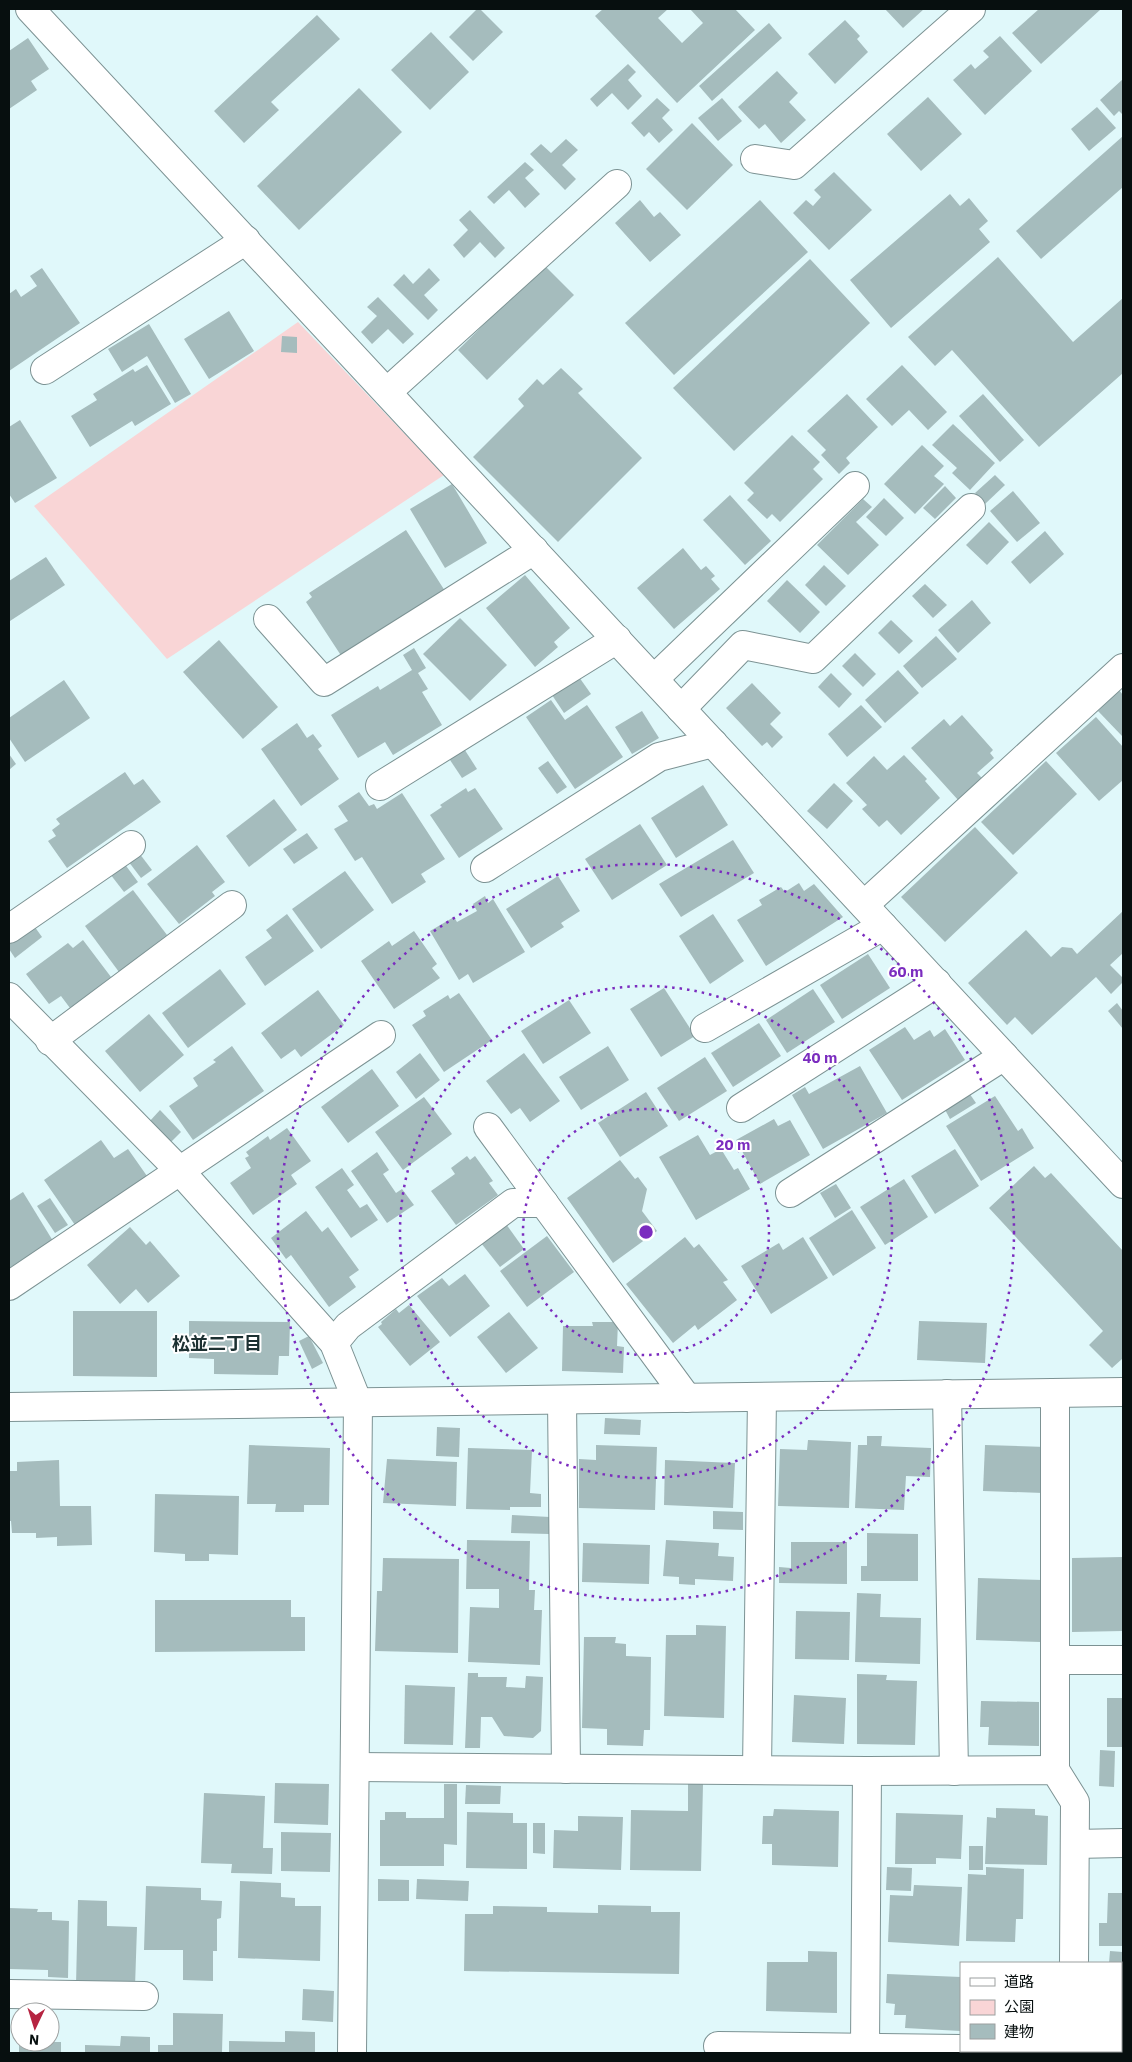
<svg xmlns="http://www.w3.org/2000/svg" width="1132" height="2062" viewBox="0 0 1132 2062" font-family="'IBM Plex Sans','Noto Sans JP',sans-serif">
<style>
.green{fill:#f9d5d6}
.building{fill:#a5bcbd}
.lines{fill:none;stroke-linecap:round;stroke-linejoin:round}
.street-casing{stroke:#7c9293;stroke-width:30}
.street{stroke:#fff;stroke-width:28}
.ring{fill:none;stroke:#7b2cbf;stroke-width:2.5;stroke-dasharray:2.5 5}
.labels{text-anchor:middle;dominant-baseline:central;stroke-width:4;stroke-linejoin:round;paint-order:stroke}
.neighbourhood-label{font-size:18px;font-weight:bold;fill:#1c3031;stroke:#fff}
.centre{fill:#7b2cbf;stroke:#fff;stroke-width:2.5}
.ring-label{font-size:15px;text-anchor:middle;font-weight:bold;fill:#7b2cbf;stroke:#fff;stroke-width:4;stroke-linejoin:round;paint-order:stroke}
</style>
<rect width="100%" height="100%" fill="#e0f8fa"/>
<path class="green" d="M298,322L444,475L167,659L34,506Z"/>
<g class="building">
<path d="M477,9H480L503,32L473,61L449,37Z"/>
<path d="M603,9H668L658,18L682,43L703,23L690,9H735L755,30L677,103L595,16Z"/>
<path d="M885,9H924L903,28Z"/>
<path d="M1039,9H1101L1041,64L1012,33Z"/>
<path d="M317,15L340,39L271,102L279,110L244,143L214,111Z"/>
<path d="M845,20L860,36L857,39L868,52L835,84L808,54Z"/>
<path d="M769,23L782,38L712,101L699,86Z"/>
<path d="M431,32L469,72L430,110L391,70Z"/>
<path d="M1000,36L1032,71L985,115L953,80L971,64L975,69L989,57L983,51Z"/>
<path d="M28,38L49,69L31,81L37,90L9,109V51Z"/>
<path d="M628,64L636,72L628,80L642,96L628,110L612,93L597,107L590,99Z"/>
<path d="M777,71L798,93L789,102L806,120L781,143L765,124L759,129L738,107Z"/>
<path d="M1123,79V115L1119,111L1114,116L1100,100Z"/>
<path d="M359,88L402,132L299,230L257,186Z"/>
<path d="M928,97L962,134L921,171L887,134Z"/>
<path d="M657,98L670,110L662,118L673,130L659,143L649,132L644,137L631,123Z"/>
<path d="M722,98L742,121L718,141L698,118Z"/>
<path d="M1097,107L1116,128L1089,151L1071,129Z"/>
<path d="M692,123L733,165L687,210L646,169Z"/>
<path d="M1123,136V187L1041,259L1016,231Z"/>
<path d="M566,139L578,150L562,165L576,179L565,190L530,154L541,144L551,153Z"/>
<path d="M525,162L534,170L525,178L540,194L525,208L509,190L494,204L487,197Z"/>
<path d="M834,172L872,210L829,250L793,213L806,200L813,206L821,197L814,190Z"/>
<path d="M950,194L960,206L969,198L988,221L979,229L990,242L891,328L850,280Z"/>
<path d="M640,200L654,217L660,212L681,235L650,262L615,223Z"/>
<path d="M760,200L808,252L674,375L625,323Z"/>
<path d="M470,210L505,248L495,258L480,242L464,258L453,245L468,230L459,220Z"/>
<path d="M998,257L1073,342L1123,298V373L1039,447L952,350L935,366L908,337Z"/>
<path d="M810,259L870,323L734,451L673,388Z"/>
<path d="M544,265L574,295L487,380L458,350Z"/>
<path d="M42,268L80,323L9,371V294L16,289L21,297L37,286L30,276Z"/>
<path d="M429,268L440,280L424,295L438,310L428,320L393,285L404,274L413,284Z"/>
<path d="M378,297L414,334L403,344L388,329L372,344L361,332L377,316L367,307Z"/>
<path d="M229,311L254,351L209,379L184,339Z"/>
<path d="M149,324L191,394L175,403L147,356L122,372L108,349Z"/>
<path d="M282,336L297,337V353L281,352Z"/>
<path d="M147,365L171,404L135,426L132,421L90,447L71,416L97,400L93,394L133,369L135,372Z"/>
<path d="M902,365L947,412L928,430L909,410L892,426L866,399Z"/>
<path d="M561,368L583,389L578,393L642,458L558,542L473,457L524,406L518,399L537,379L543,385Z"/>
<path d="M847,394L878,427L846,458L850,463L839,474L821,455L826,450L807,431Z"/>
<path d="M983,394L1024,440L1000,462L959,416Z"/>
<path d="M20,420L57,478L15,503L9,494V427Z"/>
<path d="M953,424L995,463L970,490L952,473L957,468L932,445Z"/>
<path d="M792,435L820,462L813,469L823,479L780,522L772,514L767,519L747,500L754,493L744,483Z"/>
<path d="M922,445L944,466L934,476L944,484L915,514L884,484Z"/>
<path d="M995,475L1005,485L985,504L975,493Z"/>
<path d="M452,484L487,543L445,568L410,509Z"/>
<path d="M945,486L956,498L935,519L923,508Z"/>
<path d="M1013,491L1040,523L1017,542L990,511Z"/>
<path d="M730,495L771,541L745,565L703,520Z"/>
<path d="M884,498L904,518L886,536L866,517Z"/>
<path d="M863,499L872,507L856,522L879,545L848,575L817,545Z"/>
<path d="M989,522L1009,542L987,565L966,545Z"/>
<path d="M406,530L445,591L342,657L306,602L312,597L309,593Z"/>
<path d="M1045,531L1064,554L1030,584L1011,562Z"/>
<path d="M683,548L701,570L706,566L715,576L711,579L720,589L674,629L637,588Z"/>
<path d="M46,557L65,585L10,621L9,581Z"/>
<path d="M824,565L846,586L826,606L805,585Z"/>
<path d="M525,575L570,628L554,642L558,647L535,667L486,608Z"/>
<path d="M787,580L820,612L800,633L767,601Z"/>
<path d="M925,584L947,605L933,618L912,596Z"/>
<path d="M972,600L991,623L958,653L938,630Z"/>
<path d="M460,618L507,665L470,701L423,654Z"/>
<path d="M891,620L913,641L899,654L878,633Z"/>
<path d="M936,636L957,659L922,688L903,666Z"/>
<path d="M219,640L278,707L243,739L183,672Z"/>
<path d="M414,648L426,668L418,673L428,689L422,692L442,725L393,755L385,742L358,758L331,715L378,686L380,690L412,670L403,655Z"/>
<path d="M855,653L876,674L863,687L842,666Z"/>
<path d="M898,670L919,693L885,723L865,700Z"/>
<path d="M831,673L852,694L839,708L818,687Z"/>
<path d="M579,677L591,694L564,713L552,695Z"/>
<path d="M64,680L90,718L25,762L9,738V718Z"/>
<path d="M752,683L781,713L770,724L783,737L772,748L767,742L762,746L726,708Z"/>
<path d="M1119,690L1123,695V737L1098,711Z"/>
<path d="M551,700L565,720L587,705L623,757L575,789L526,717Z"/>
<path d="M861,705L882,727L847,757L828,734Z"/>
<path d="M642,711L659,738L632,754L615,727Z"/>
<path d="M962,715L993,750L990,753L994,758L977,773L983,779L959,801L911,748L944,719L950,726Z"/>
<path d="M1096,717L1123,747V780L1099,801L1056,753Z"/>
<path d="M297,723L307,738L313,734L322,746L318,749L339,779L301,806L261,749Z"/>
<path d="M461,744L477,769L462,778L446,754Z"/>
<path d="M9,754L16,764L9,770Z"/>
<path d="M904,755L927,779L925,781L940,798L901,835L887,820L879,827L862,809L867,805L846,783L874,756L887,770Z"/>
<path d="M548,761L567,787L557,794L538,768Z"/>
<path d="M1046,761L1077,794L1013,855L981,822Z"/>
<path d="M125,772L134,785L143,779L161,802L67,868L48,841L56,836L52,830L60,824L56,819Z"/>
<path d="M834,783L853,801L827,829L807,811Z"/>
<path d="M703,785L728,825L676,858L651,818Z"/>
<path d="M466,788L468,792L475,788L503,829L459,858L430,815L442,807L440,805Z"/>
<path d="M359,792L369,806L374,804L377,809L402,793L445,859L421,874L426,882L392,904L362,857L355,861L334,829L348,821L338,806Z"/>
<path d="M274,799L297,830L249,867L226,836Z"/>
<path d="M640,824L667,865L612,900L585,859Z"/>
<path d="M975,827L1018,873L945,942L901,897Z"/>
<path d="M307,833L318,848L294,864L283,849Z"/>
<path d="M733,840L754,873L681,917L659,884Z"/>
<path d="M197,845L225,882L212,892L215,896L179,924L147,884Z"/>
<path d="M136,849L152,870L141,878L125,857Z"/>
<path d="M121,859L138,882L124,892L107,870Z"/>
<path d="M345,871L374,910L321,949L292,909Z"/>
<path d="M558,876L580,911L561,923L564,927L531,948L506,909Z"/>
<path d="M799,883L804,891L814,884L843,917L766,966L737,920L762,905L759,900L781,887L785,892Z"/>
<path d="M133,890L167,935L119,972L85,926Z"/>
<path d="M485,896L488,903L493,899L525,952L473,983L468,974L459,980L430,931L454,917L457,922L477,911L473,904Z"/>
<path d="M1123,911V953L1110,965L1123,978V982L1111,994L1096,977L1032,1035L1015,1017L1007,1025L968,983L1026,930L1051,957L1062,947L1072,948L1077,954Z"/>
<path d="M287,914L314,951L265,986L245,957L272,938L266,930Z"/>
<path d="M713,914L744,961L710,984L679,936Z"/>
<path d="M32,923L42,937L15,958L9,949V942Z"/>
<path d="M414,931L437,964L432,968L440,978L394,1009L361,961L389,941L392,946Z"/>
<path d="M83,940L111,977L70,1008L61,996L49,1004L26,974L68,943L73,948Z"/>
<path d="M868,954L890,988L842,1019L820,985Z"/>
<path d="M220,969L246,1004L188,1048L162,1013Z"/>
<path d="M664,988L695,1036L661,1057L630,1009Z"/>
<path d="M813,989L835,1022L787,1053L766,1020Z"/>
<path d="M318,990L344,1025L301,1057L295,1049L281,1059L261,1033Z"/>
<path d="M459,993L492,1040L444,1072L412,1025L426,1016L423,1011L448,995L450,999Z"/>
<path d="M569,1000L591,1033L543,1064L521,1031Z"/>
<path d="M1117,1003L1123,1011V1029L1108,1011Z"/>
<path d="M149,1014L184,1055L140,1092L105,1051Z"/>
<path d="M759,1023L781,1056L733,1087L711,1053Z"/>
<path d="M905,1027L914,1040L930,1030L934,1037L945,1029L965,1060L902,1100L869,1050Z"/>
<path d="M232,1046L264,1091L193,1140L169,1106L198,1086L193,1078L216,1062L213,1060Z"/>
<path d="M608,1046L629,1080L581,1110L559,1077Z"/>
<path d="M420,1053L440,1080L416,1099L396,1072Z"/>
<path d="M524,1053L560,1101L530,1122L520,1108L511,1114L486,1081Z"/>
<path d="M705,1057L727,1091L679,1121L657,1088Z"/>
<path d="M860,1066L887,1113L823,1149L792,1095L805,1087L809,1094Z"/>
<path d="M372,1069L399,1106L348,1143L321,1107Z"/>
<path d="M967,1090L976,1103L950,1119L943,1106Z"/>
<path d="M646,1092L668,1126L620,1157L598,1123Z"/>
<path d="M995,1096L1018,1131L1022,1128L1034,1148L981,1181L946,1126Z"/>
<path d="M424,1097L452,1134L403,1170L375,1132Z"/>
<path d="M160,1110L181,1132L170,1143L149,1122Z"/>
<path d="M774,1119L778,1126L790,1120L810,1155L760,1184L736,1140Z"/>
<path d="M287,1128L311,1161L291,1175L297,1184L253,1215L230,1183L251,1168L245,1158L249,1156L246,1152L268,1136L270,1140Z"/>
<path d="M698,1135L710,1155L721,1149L734,1170L738,1168L750,1189L696,1220L659,1157Z"/>
<path d="M101,1140L114,1158L128,1149L147,1176L75,1225L44,1180Z"/>
<path d="M955,1149L979,1186L935,1214L911,1176Z"/>
<path d="M377,1152L389,1170L383,1174L396,1193L402,1189L414,1205L387,1223L351,1171Z"/>
<path d="M467,1156L470,1160L475,1156L493,1181L489,1183L498,1195L456,1225L431,1191L455,1174L451,1168Z"/>
<path d="M620,1160L635,1179L638,1177L647,1189L642,1211L657,1231L613,1263L567,1198Z"/>
<path d="M1034,1166L1045,1178L1051,1173L1123,1251V1360L1122,1359L1112,1368L1089,1345L1103,1331L989,1208Z"/>
<path d="M342,1168L354,1185L347,1190L360,1208L367,1204L378,1220L351,1238L315,1187Z"/>
<path d="M904,1179L928,1217L885,1245L860,1207Z"/>
<path d="M836,1184L851,1208L835,1218L820,1193Z"/>
<path d="M23,1192L53,1241L9,1268V1201Z"/>
<path d="M50,1198L68,1225L55,1233L37,1206Z"/>
<path d="M852,1210L876,1248L833,1276L809,1238Z"/>
<path d="M306,1211L322,1232L328,1227L359,1270L349,1277L356,1287L329,1307L291,1255L286,1259L271,1238Z"/>
<path d="M506,1224L524,1249L500,1267L481,1243Z"/>
<path d="M130,1227L146,1245L150,1241L180,1276L148,1303L136,1289L120,1304L87,1265Z"/>
<path d="M547,1236L574,1272L527,1307L500,1271Z"/>
<path d="M685,1237L694,1248L699,1244L728,1280L723,1282L737,1300L698,1330L695,1325L673,1343L626,1284Z"/>
<path d="M803,1237L828,1278L771,1314L741,1266L779,1243L783,1250Z"/>
<path d="M465,1274L490,1306L450,1337L417,1296L442,1278L449,1286Z"/>
<path d="M409,1305L440,1342L410,1366L378,1327L382,1324L381,1322L396,1309L399,1313Z"/>
<path d="M73,1311H157V1377L73,1376Z"/>
<path d="M509,1312L538,1348L506,1373L477,1337Z"/>
<path d="M189,1321L290,1322L289,1356H279L278,1375L214,1374V1359L189,1358Z"/>
<path d="M919,1321L987,1323L985,1363L917,1360Z"/>
<path d="M592,1322H618L617,1346L624,1347L623,1373L562,1371L563,1326H593Z"/>
<path d="M309,1336L323,1363L312,1369L299,1341Z"/>
<path d="M605,1418L641,1420L640,1435L604,1434Z"/>
<path d="M437,1427L460,1428L459,1457L436,1456Z"/>
<path d="M867,1436H882L881,1446L931,1448L930,1477L906,1476L904,1510L855,1508L858,1445H867Z"/>
<path d="M808,1440L851,1442L849,1508L778,1506L780,1449L807,1450Z"/>
<path d="M249,1445L330,1448L329,1505H304V1512H275L276,1504H247Z"/>
<path d="M596,1445L657,1447L655,1510L579,1508V1459L596,1460Z"/>
<path d="M985,1445L1046,1447L1043,1493L983,1491Z"/>
<path d="M468,1448L532,1450L530,1493L541,1494V1507H510V1510L466,1509Z"/>
<path d="M387,1459L457,1462L456,1506L383,1503Z"/>
<path d="M59,1460L60,1506H91L92,1545L57,1546V1537L36,1538V1533H12L11,1521H9V1471H17V1462Z"/>
<path d="M665,1460L735,1463L733,1508L664,1505Z"/>
<path d="M155,1494L239,1496L238,1555L209,1554V1561H185V1554L154,1552Z"/>
<path d="M713,1511L743,1512V1530L713,1529Z"/>
<path d="M512,1515L550,1517L549,1534L511,1533Z"/>
<path d="M867,1533L918,1534V1581H861V1566H867Z"/>
<path d="M467,1540L530,1541L529,1590H535L534,1610H542L540,1665L468,1662L470,1607L499,1608V1589H466Z"/>
<path d="M666,1540L719,1543L718,1556L734,1557L733,1581L695,1579V1585L679,1584V1577L663,1576Z"/>
<path d="M791,1542H847V1584L779,1583V1567L791,1568Z"/>
<path d="M583,1543L650,1545L649,1584L582,1582Z"/>
<path d="M1123,1557V1631L1072,1632V1558Z"/>
<path d="M383,1558L459,1559L458,1653L375,1651L377,1591H382Z"/>
<path d="M978,1578L1043,1580L1041,1642L976,1640Z"/>
<path d="M857,1593L881,1594L880,1617L921,1618L920,1664L855,1662Z"/>
<path d="M155,1600H291V1617H305V1651L155,1652Z"/>
<path d="M796,1611L850,1612L849,1660L795,1659Z"/>
<path d="M696,1625L726,1626L724,1718L664,1716L666,1635H696Z"/>
<path d="M584,1637H616L615,1643L626,1644V1656L651,1657L650,1730H644L643,1746L607,1745V1729L582,1728Z"/>
<path d="M468,1673H478V1677H507L506,1687L525,1688L526,1676L543,1677L541,1731L533,1738L504,1736L492,1717H481L480,1748H465Z"/>
<path d="M857,1674L887,1675L886,1680L917,1681L915,1745L857,1744Z"/>
<path d="M405,1685L455,1687L453,1745L404,1744Z"/>
<path d="M794,1695L846,1698L844,1744L792,1742Z"/>
<rect x="1107" y="1698" width="16" height="49"/>
<path d="M981,1701L1039,1702V1746L988,1745L989,1727H980Z"/>
<path d="M1100,1750L1115,1751L1114,1787L1099,1786Z"/>
<path d="M275,1783L329,1784L328,1825L274,1823Z"/>
<path d="M444,1784H457V1845L444,1844V1866H380V1820H385V1812H406V1818H444Z"/>
<path d="M688,1784H703L701,1871L630,1870L631,1810L688,1811Z"/>
<path d="M466,1785L501,1786L500,1804H465Z"/>
<path d="M204,1793L265,1796L263,1848H273L272,1874L231,1873L232,1864L201,1863Z"/>
<path d="M996,1808L1035,1809V1815L1048,1816L1047,1865L985,1864L987,1817L996,1818Z"/>
<path d="M774,1809L839,1811L838,1867L772,1865V1844H762L763,1816H773Z"/>
<path d="M467,1812L513,1813V1823H527V1869L466,1868Z"/>
<path d="M896,1813L963,1815L961,1859L936,1858V1864H895Z"/>
<path d="M578,1816L623,1817L621,1870L553,1868L554,1830L578,1831Z"/>
<path d="M533,1823H545V1854L533,1853Z"/>
<path d="M281,1832L331,1833L330,1872L281,1871Z"/>
<rect x="969" y="1846" width="14" height="24"/>
<path d="M887,1867L912,1868L911,1891L886,1890Z"/>
<path d="M986,1867L1024,1869L1023,1919H1016L1015,1942L966,1941L968,1874L986,1875Z"/>
<path d="M378,1879L409,1880V1901H378Z"/>
<path d="M417,1879L469,1881L468,1901L416,1899Z"/>
<path d="M240,1881L281,1883V1897L295,1898V1906H321L320,1961L238,1958Z"/>
<path d="M914,1885L962,1887L959,1946L888,1942L890,1895L913,1896Z"/>
<path d="M146,1886L201,1888V1900L222,1901L221,1918L217,1919V1951H213V1981L183,1980V1950H144Z"/>
<path d="M1108,1893H1123V1946H1099V1923H1107Z"/>
<path d="M78,1900L107,1901V1926L137,1927L135,1987L76,1985Z"/>
<path d="M598,1905L651,1906V1912H680L679,1974L464,1971L465,1914H493V1906L547,1907V1912L598,1913Z"/>
<path d="M9,1908L38,1909L37,1912H52V1920L69,1921L68,1978L48,1977V1970L9,1969Z"/>
<path d="M808,1951L837,1952V2013L766,2011L767,1962H808Z"/>
<path d="M1110,1951L1123,1952V1969H1121V1963H1109Z"/>
<path d="M887,1974L961,1977V2031L905,2028L906,2015H894L895,2004L886,2003Z"/>
<rect x="1121" y="1988" width="2" height="60"/>
<path d="M303,1989L334,1991L333,2022L302,2020Z"/>
<path d="M173,2013L223,2014L222,2053H158V2045H173Z"/>
<path d="M285,2031L315,2032V2053H229V2041L285,2042Z"/>
<path d="M121,2036L150,2037V2053H85V2045L120,2046Z"/>
<rect x="19" y="2042" width="42" height="11"/>
</g>
<g class="lines">
<defs>
<g id="street">
<path d="M30,9L1123,1184"/>
<path d="M755,159L794,165L971,9"/>
<path d="M45,370L246,240"/>
<path d="M387,392L617,184"/>
<path d="M268,619L324,682L534,550"/>
<path d="M654,679L855,486"/>
<path d="M681,709L743,645L813,659L971,508"/>
<path d="M380,786L617,639"/>
<path d="M485,868L659,757L713,743"/>
<path d="M864,905L1123,668"/>
<path d="M9,929L131,845"/>
<path d="M9,997L180,1171L334,1343L358,1403L352,2053"/>
<path d="M705,1028L883,926"/>
<path d="M50,1041L232,905"/>
<path d="M741,1108L937,983"/>
<path d="M488,1127L687,1398"/>
<path d="M790,1193L1004,1056"/>
<path d="M9,1286L381,1035"/>
<path d="M334,1343L348,1326L513,1203H544"/>
<path d="M1055,1393V1770"/>
<path d="M947,1394L954,1771"/>
<path d="M562,1400L566,1769"/>
<path d="M9,1407L1123,1392"/>
<path d="M1055,1660H1123"/>
<path d="M355,1767L867,1771L1055,1770L1075,1802L1074,1963"/>
<path d="M757,1770L762,1397"/>
<path d="M1075,1844L1123,1843"/>
<path d="M9,1994L144,1996"/>
<path d="M718,2046L961,2049"/>
<path d="M865,2048L867,1771"/>
<path d="M1060,2051H1073"/>
</g>
</defs>
<use href="#street" class="street-casing"/>
<use href="#street" class="street"/>
</g>
<g class="ring">
<circle cx="646" cy="1232" r="123"/>
<circle cx="646" cy="1232" r="246"/>
<circle cx="646" cy="1232" r="368"/>
</g>
<g class="labels">
<g class="neighbourhood-label">
<text x="217" y="1343">松並二丁目</text>
</g>
</g>
<circle cx="646" cy="1232" r="8" class="centre"/>
<g class="ring-label">
<text x="906" y="977">60 m</text>
<text x="820" y="1063">40 m</text>
<text x="733" y="1150">20 m</text>
</g>
<rect width="1132" height="2062" fill="none" stroke="#070f0f" stroke-width="20"/>
<rect x="960" y="1962" width="162" height="90" fill="#ffffff" stroke="#9c9f9f"/>
<rect x="970" y="1978" width="25" height="8" fill="#ffffff" stroke="#9c9f9f"/>
<text x="1004" y="1987" font-size="15" fill="#070f0f">道路</text>
<rect x="970" y="2000" width="25" height="15" fill="#f9d5d6" stroke="#9c9f9f"/>
<text x="1004" y="2012" font-size="15" fill="#070f0f">公園</text>
<rect x="970" y="2024" width="25" height="15" fill="#a5bcbd" stroke="#9c9f9f"/>
<text x="1004" y="2037" font-size="15" fill="#070f0f">建物</text>
<g transform="translate(35 2027) rotate(184)"><circle r="24" fill="#ffffff" stroke="#9c9f9f"/>
<path d="M0-4L9 19L0 12L-9 19Z" fill="#b62441"/>
<text y="-8" font-size="14" font-weight="bold" text-anchor="middle" fill="#070f0f">N</text>
</g>
</svg>
